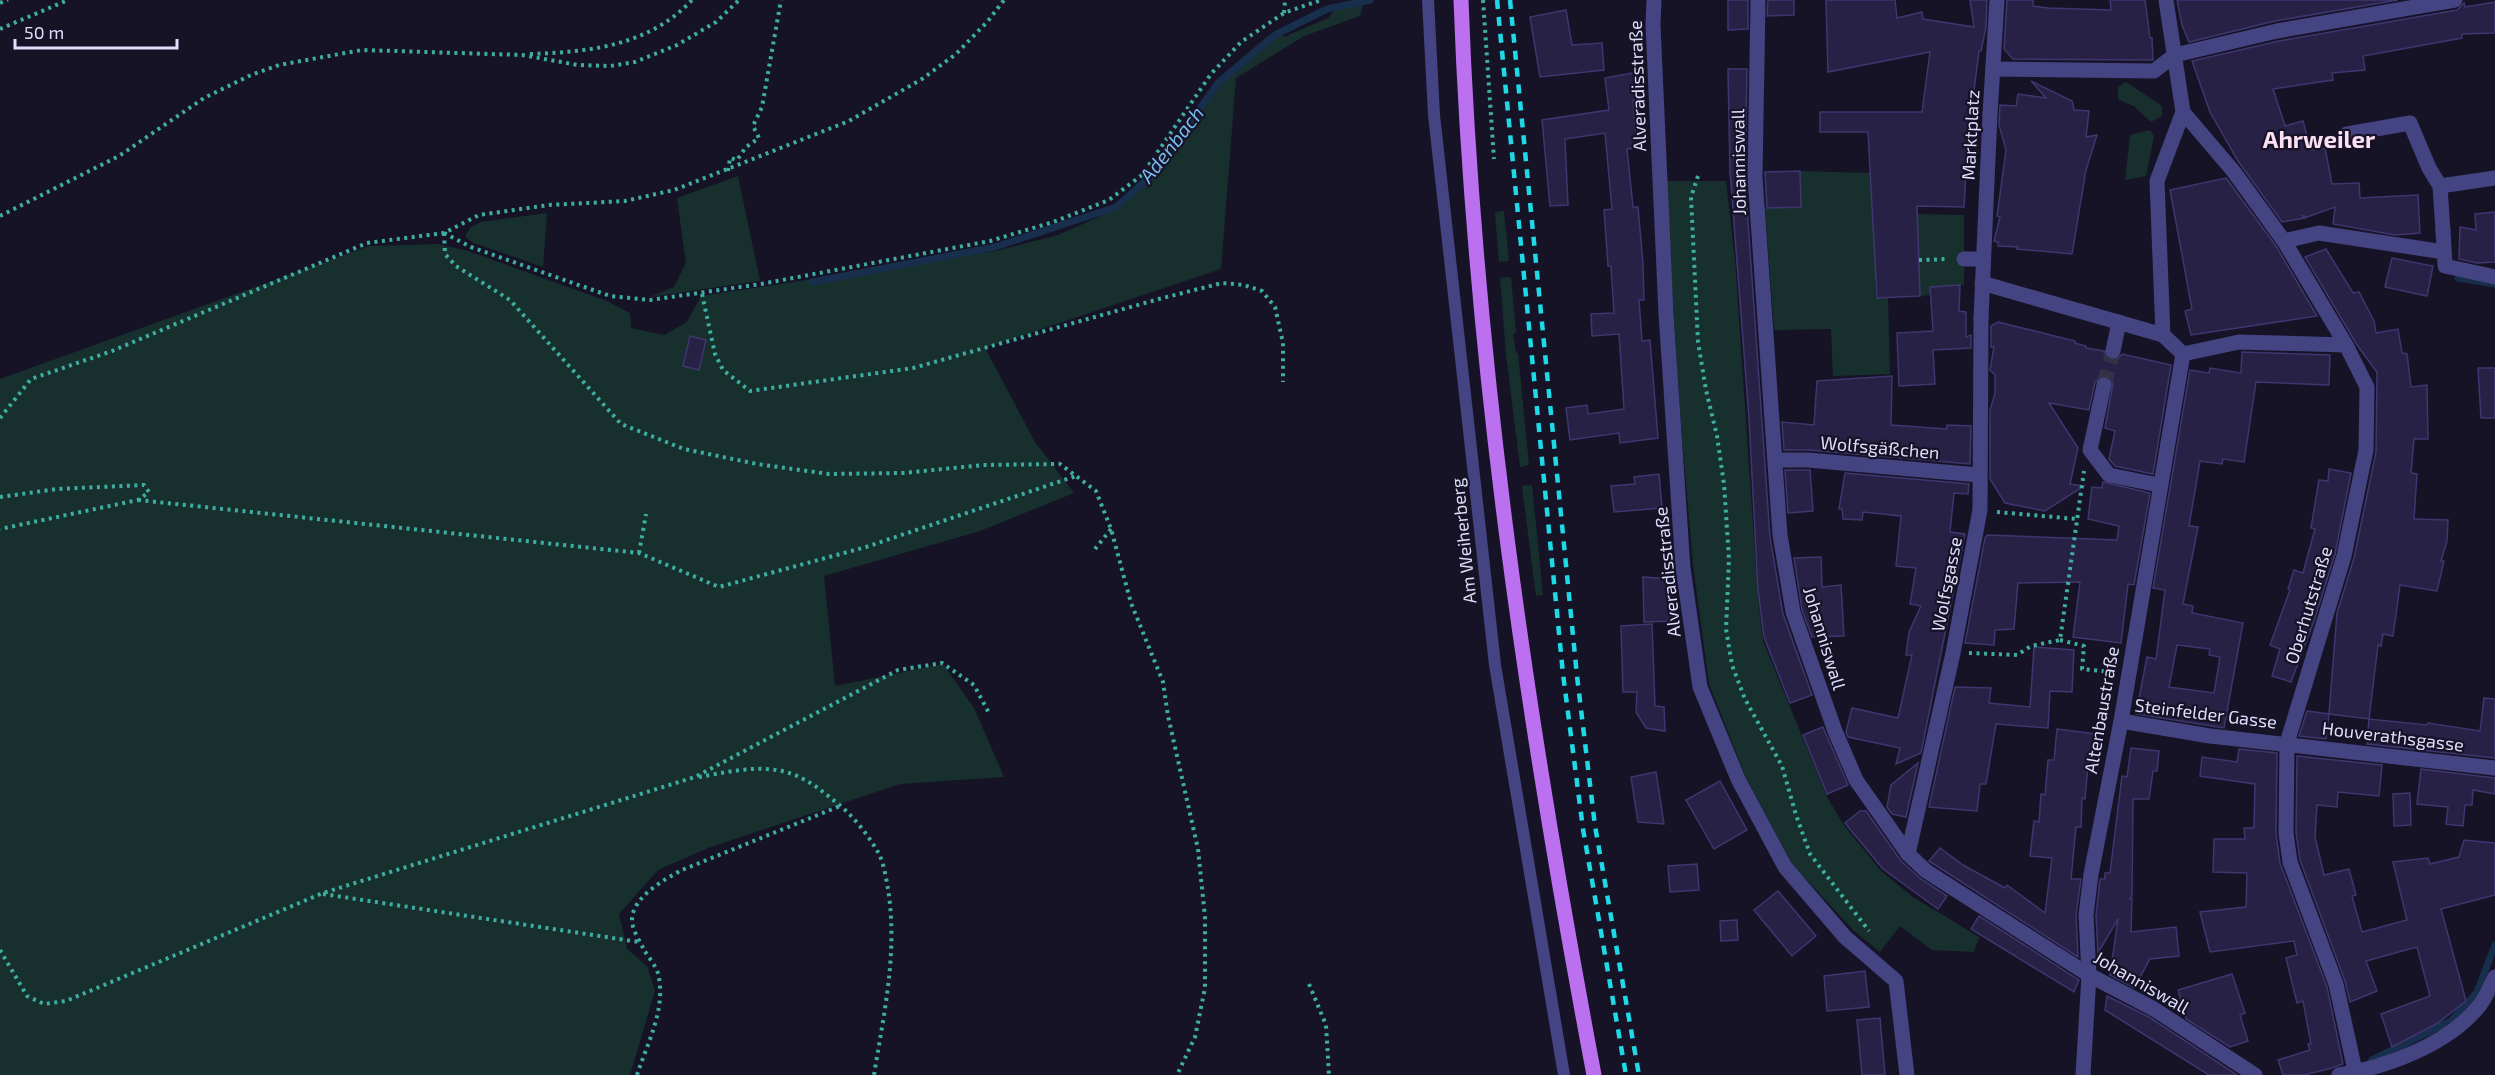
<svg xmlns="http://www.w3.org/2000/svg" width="2495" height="1075" viewBox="0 0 2495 1075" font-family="'Exo 2',sans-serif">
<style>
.green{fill:#17302e}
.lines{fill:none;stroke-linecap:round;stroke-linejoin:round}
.stream{stroke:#172e4c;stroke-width:7}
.building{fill:#272146;stroke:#3f366f;stroke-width:1.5;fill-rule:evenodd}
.pedestrian-tunnel{stroke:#343147;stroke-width:15;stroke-dasharray:15 8;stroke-linecap:butt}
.path{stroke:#3eaea2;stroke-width:4;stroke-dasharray:3 4.5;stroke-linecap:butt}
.service{stroke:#434481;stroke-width:12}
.pedestrian{stroke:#434481;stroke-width:15}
.minor{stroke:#434481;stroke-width:15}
.tertiary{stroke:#434481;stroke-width:15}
.primary{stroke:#ba70ef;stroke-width:15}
.rail{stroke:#1fdae6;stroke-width:4.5;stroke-dasharray:9 8;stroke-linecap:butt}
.labels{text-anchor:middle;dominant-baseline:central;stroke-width:4.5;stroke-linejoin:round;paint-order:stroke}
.street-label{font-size:18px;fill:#dfddfb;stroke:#161327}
.water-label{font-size:20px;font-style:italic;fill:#77bcf0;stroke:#161327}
.district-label{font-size:24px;font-weight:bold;fill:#fbdff2;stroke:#161327}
</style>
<rect width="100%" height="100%" fill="#161327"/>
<g class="green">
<path d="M1355,0H1364L1360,16L1304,36L1236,78L1221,269L985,348L1035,442L1074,493L980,531L824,576L835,686L943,664L974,708L1004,777L900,784L708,848L658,870L619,914L627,949L647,966L655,991L630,1075H0V379L369,246L438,244L468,251L607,301L630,313L631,328L664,335L687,322L701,296L996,251L1058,235L1121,207L1155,176L1219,86L1232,73L1229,69L1269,35L1280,29L1284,37L1328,18L1341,3Z"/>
<path d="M2126,82L2162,106V116L2151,122L2135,107L2118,99V87Z"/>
<path d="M2150,130L2154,136L2146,176L2125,180L2130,135Z"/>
<path d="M1800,171L1871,173L1876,298L1888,297L1890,374L1833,376L1831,329L1774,330L1765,208L1801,207Z"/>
<path d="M738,176L760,281L650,297L674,287L686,263L677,198Z"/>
<path d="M1665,181H1726L1735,260L1758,599L1763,641L1826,795L1843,824L1881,871L1913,897L1979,937L1974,952L1932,950L1900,926L1880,952L1853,930L1792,864L1745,775L1709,684L1693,564L1681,426Z"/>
<path d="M1504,211L1509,261L1499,262L1495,212Z"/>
<path d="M547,213L543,267L474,243L466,238V234L471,227L481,222Z"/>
<path d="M1917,214L1964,215V285L1931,287V295L1920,296Z"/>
<path d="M1511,277L1516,333L1513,334L1516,353H1518L1529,465L1520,467L1506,354L1500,278Z"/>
<path d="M1532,485L1543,595L1536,596L1522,486Z"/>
</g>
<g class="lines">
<g class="stream">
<path d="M2458,278L2495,284"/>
<path d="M812,282L995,247L1116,207L1153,174L1218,83L1275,35L1327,9L1370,0"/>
<path d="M2372,1060L2451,1021L2477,992L2495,945"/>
</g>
</g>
<g class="building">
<path d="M1728,0H1748V29L1728,30Z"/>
<path d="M1768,0H1794V15L1767,16Z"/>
<path d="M1826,0H1895L1897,18L1922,12L1923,19L1974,27L1970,0H1987L1986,27L1981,51H1979L1968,138L1964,207L1917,206L1920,296L1877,298L1868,132H1820V112H1922L1930,52L1828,72Z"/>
<path d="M2007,0H2033V6L2048,8L2111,10L2110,0H2145L2150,38H2152L2153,60L2013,59L2004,49Z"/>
<path d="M2177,0H2398L2275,21L2189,42L2182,25Z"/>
<path d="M2495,2V33L2462,34V38L2363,56L2365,70L2332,73L2333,80L2273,89L2285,126L2303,121L2311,150L2325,148L2332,184L2359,183L2360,198L2418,195L2420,233L2395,235L2333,224L2335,207L2307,217L2303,216L2305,218L2282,222L2238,161L2210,112L2192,61L2279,41L2457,10L2464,3L2465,7Z"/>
<path d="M1566,10L1572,45L1602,43L1604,70L1540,77L1530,17Z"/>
<path d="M1728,69H1747L1745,178L1770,537L1783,614L1812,695L1790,703L1764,637L1758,590L1749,418L1730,171Z"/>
<path d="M1638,72L1640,99L1633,100L1637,148L1627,149L1633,207H1638L1643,264L1644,300H1639L1642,341L1650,340L1658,438L1620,443L1619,433L1570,440L1566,408L1587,405L1588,414L1624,409L1619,334L1592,336L1591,314L1614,313L1611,266H1608L1604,210L1612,209L1605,133L1565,139L1568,205L1550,206L1542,120L1609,110L1605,78Z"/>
<path d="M2031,81L2072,101L2074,110L2089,111L2086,137L2097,135L2086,170L2072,254L2017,249L2018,247L1998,246V242L1994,241L2000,217L1997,216L2006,150L1999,125L2000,105L2016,106L2018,94L2046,98Z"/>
<path d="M1800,171L1801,207L1767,208L1765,172Z"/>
<path d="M2226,178L2276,246L2317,316L2191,335L2185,311L2192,309L2170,190Z"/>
<path d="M2495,212V262L2477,263L2459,259L2460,227L2476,230L2475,214Z"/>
<path d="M2326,249L2353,293L2359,292L2374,321L2376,333L2398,329L2402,353L2407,354L2411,387L2427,385L2428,439H2414L2411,473L2417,474L2414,519L2448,520L2447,541L2441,561H2444L2437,591L2400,585L2393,636L2383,634L2381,646L2378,645L2369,719L2329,714L2337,613L2354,558L2376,452L2377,372L2357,345L2305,257Z"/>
<path d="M2392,258L2433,266L2427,296L2385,287Z"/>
<path d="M1960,285L1959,311L1966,312V337L1971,335V348L1933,350L1935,384L1899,386L1897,333L1933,331L1930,287Z"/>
<path d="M1998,322L2075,341V343L2086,346V348L2104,351L2106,358L2110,360H2117L2122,354L2171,365L2153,474L2115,466L2109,459L2115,431L2105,428L2113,383L2110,377L2102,376L2095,382L2089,410L2049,403L2078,448L2070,484L2084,486L2045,511L2005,503L1990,479V410L1995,393V375L1990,370L1994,347H1991V326Z"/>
<path d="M690,336L706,340L699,370L683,366Z"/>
<path d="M2242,352L2330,355L2329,385L2256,382L2244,462L2223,459L2222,464L2200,461L2189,526L2198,527L2183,604L2193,606L2192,613L2243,623L2224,728L2136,714L2147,657L2156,659L2165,590L2153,588L2190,370L2209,373L2210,368L2241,373ZM2177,645L2210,649L2209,655L2220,657L2214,693L2169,687Z"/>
<path d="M2478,368H2495V418H2481Z"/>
<path d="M1892,376L1891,425L1947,429V425L1971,426L1970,464L1809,450H1784L1782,422L1814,425L1817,381Z"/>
<path d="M2329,469L2351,473L2335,554L2314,621L2291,682L2272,676L2280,649L2270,645L2290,590L2288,589L2294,570L2303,573L2315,529L2311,528L2319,480L2328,481Z"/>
<path d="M1785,470H1810L1813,511L1788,513Z"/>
<path d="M1845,473L1969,484L1968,494L1954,493L1950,532L1965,534L1921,753L1896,764L1900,748L1848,737L1846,732L1852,708L1898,718L1912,655H1906L1909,632L1921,606L1910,604L1916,568L1896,566L1901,516L1863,512L1862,520L1843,519L1842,509H1839Z"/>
<path d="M1659,474L1662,508L1614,512L1611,486L1635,484L1634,477Z"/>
<path d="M2103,482L2150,493L2134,585L2128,584L2121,643L2073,637L2080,582L2018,583L2014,629L1995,630L1994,645L1965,643L1985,538L1987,535L2117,540L2119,526L2088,519L2092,487L2102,488Z"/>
<path d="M1821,557L1822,587L1841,585L1844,636L1812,637L1802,610L1794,558Z"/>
<path d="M1643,577L1671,579L1673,621L1644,622Z"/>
<path d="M1652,624L1655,706L1664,707L1665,731L1646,728L1636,712L1637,692H1623L1621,626Z"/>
<path d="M2034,647L2074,650L2072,692L2050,691L2048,728L1996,724L1986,784H1980L1977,811L1929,807L1955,687L1991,688L1989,703L2030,707Z"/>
<path d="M2484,698L2495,699V758L2367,744L2369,719L2427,725L2428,723L2480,731Z"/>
<path d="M2307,711L2329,714L2326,739L2299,736Z"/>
<path d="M1823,727L1848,785L1827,794L1803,735Z"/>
<path d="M2057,729L2096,734L2091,765H2088L2085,799L2082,798L2081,827H2076L2071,879H2081L2076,915L2078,957L1929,861L1940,848L1963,865L2005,888L2007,885L2045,913L2052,858L2030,856L2034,821L2039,822L2041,794L2045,795L2048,760H2054Z"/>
<path d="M2131,748L2159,751L2157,771H2153L2149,799H2133L2132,896L2130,899H2132L2131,932L2176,927L2179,956L2150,959L2134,988L2110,975L2118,919L2098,953L2096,915L2100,879H2105V873H2110L2122,776L2127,777Z"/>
<path d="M2239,749L2277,753L2276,833L2280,863L2327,987L2343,1064L2332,1068L2304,1075H2283L2278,1060L2310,1050L2308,1044H2311L2303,1001L2297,1003L2286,958L2297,955L2294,941L2210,952L2200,912L2246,907L2247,873L2213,872L2214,839H2245L2244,828H2254L2255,784L2200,776L2202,757L2237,762Z"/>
<path d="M2297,756L2382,765L2379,796L2338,792L2337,807L2317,805L2315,837L2324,875L2349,869L2356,895L2352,896L2362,932L2407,920L2393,862L2428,858L2430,864L2459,857L2464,840L2495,843V895L2441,909L2466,1001L2438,1023L2392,1047L2381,1014L2430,996L2417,947L2366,961L2377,991L2350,1002L2345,981L2300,860L2296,832Z"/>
<path d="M1918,763L1906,817L1892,814L1887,807L1891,785Z"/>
<path d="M2421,769L2495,778V794L2473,790L2472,805H2465L2463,826L2446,824L2448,807L2417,804Z"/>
<path d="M1656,772L1664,824L1638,822L1631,777Z"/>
<path d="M1720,781L1747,830L1714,849L1686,800Z"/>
<path d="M2410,793L2411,825L2394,826L2393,794Z"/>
<path d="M1860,811H1866L1901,861L1921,879L1947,896L1938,909L1883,869L1845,823Z"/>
<path d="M1697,864L1699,890L1670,892L1668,866Z"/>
<path d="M1778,891L1816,936L1792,956L1754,910Z"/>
<path d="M1979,916L2079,980L2074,992L1971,929Z"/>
<path d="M1737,920L1738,940L1721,941L1720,921Z"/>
<path d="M1865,971L1869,1007L1827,1011L1824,976Z"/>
<path d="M2232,974L2245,1013L2240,1015L2248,1041L2230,1047L2186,1019L2178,990Z"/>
<path d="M2107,996L2149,1017L2237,1075H2209L2105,1010Z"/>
<path d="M1880,1018L1885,1075H1862L1857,1020Z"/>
</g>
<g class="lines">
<path class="pedestrian-tunnel" d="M2104,385L2113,351"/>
<g class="path">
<path d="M1483,0L1494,159"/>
<path d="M0,3L8,0"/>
<path d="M1284,13L1285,0"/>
<path d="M0,29L68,0"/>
<path d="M530,54C589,52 649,46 692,0"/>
<path d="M728,171L730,158L737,160L746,147L759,138L753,126L762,107L781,0"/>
<path d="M1698,176L1691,197L1698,342L1706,390L1717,436L1724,484L1729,559L1726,629L1732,665L1745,699L1782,766L1796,815L1810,854L1869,931"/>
<path d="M0,216L119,156L204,98L251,75L279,65L362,50L522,55L578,65L610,66L635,62L677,45L716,22L739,0"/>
<path d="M444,233L445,254L456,266L510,300L621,424L684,449L757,464L829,474L903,473L983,465L1060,464L1096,491L1111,529L1131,603L1163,682L1168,716L1198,849L1205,917V988L1195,1037L1177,1075"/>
<path d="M444,233L471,247L610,296L650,300L761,284L990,241L1053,222L1109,200L1142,175L1211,74L1241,42L1284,13L1321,0"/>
<path d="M1919,260L1948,259"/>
<path d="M702,294L715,354L723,370L750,391L913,368L1159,299L1222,283L1244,285L1262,291L1275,307L1283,343V382"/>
<path d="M0,418L31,379L112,351L367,243L444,233L479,215L549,205L625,201L674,190L849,121L922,79L956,54L988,21L1004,0"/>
<path d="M0,497L57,489L144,485L149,492L138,500L0,529"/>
<path d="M138,500L639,553L719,587L866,547L1076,476"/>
<path d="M1997,512L2077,519"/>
<path d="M1095,549L1111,529"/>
<path d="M639,553L646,514"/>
<path d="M2060,640L2084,646L2082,669L2111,672"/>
<path d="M1969,653L2017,655L2031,646L2060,640L2084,471"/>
<path d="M699,777C723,773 751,766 776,770C798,773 815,785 832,799C850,812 868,834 879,854C884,864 886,878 888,889C898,952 884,1013 874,1075"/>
<path d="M323,894L639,942"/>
<path d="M0,950L27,996L44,1004L66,1001L323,893L695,777L898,670L942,663L974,685L989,713"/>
<path d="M1309,984L1326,1025L1329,1075"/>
<path d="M637,1075C647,1044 665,1011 659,978C658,968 649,958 644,950C640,941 632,930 632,920C632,897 665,879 682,870L840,806"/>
</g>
<path class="service" d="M1428,0L1434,115L1495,665L1564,1075"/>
<g class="pedestrian">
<path d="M2166,0L2183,112L2234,172L2284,241L2346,345"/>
<path d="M1993,69L2154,71L2175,55L2277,31L2455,0"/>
<path d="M2443,231L2445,266L2495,277"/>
<path d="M2284,241L2319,233L2444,252"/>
<path d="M1964,259H1983"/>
<path d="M1982,283L2163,335"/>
<path d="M1981,318L1990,114"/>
<path d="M2113,351L2119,322"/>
<path d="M2183,354L2163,335L2157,181L2183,112"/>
<path d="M2104,385L2090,450L2109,475L2159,485"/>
</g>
<g class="minor">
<path d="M1758,0L1755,177L1780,535L1793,612L1835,731L1856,780L1908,854L1926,871L2089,975L2154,1009L2255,1075"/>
<path d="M1990,114L1997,0"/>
<path d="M2347,134L2410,123L2429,168L2440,186"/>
<path d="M2443,231L2440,186L2495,178"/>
<path d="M1776,460H1808L1979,475"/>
<path d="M2121,721L2210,736L2495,768"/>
<path d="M1908,854L1953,653L1980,510L1981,318"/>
<path d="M2083,1075L2089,975L2086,915L2091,874L2121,721L2183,354L2239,342L2346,345L2367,387L2366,450L2344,556L2287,743L2286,833L2290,862L2336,984L2356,1075"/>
<path d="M2339,1075C2386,1067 2448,1045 2479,1006C2486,998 2490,986 2495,977"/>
</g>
<path class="tertiary" d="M1654,0L1653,25L1666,314L1683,568L1700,687L1738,779L1785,867L1845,937L1896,981L1907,1075"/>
<path class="primary" d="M1461,0C1474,361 1527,720 1594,1075"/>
<g class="rail">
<path d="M1497,0L1563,674L1583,829L1626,1075"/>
<path d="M1510,0L1577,676L1595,826L1639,1075"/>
</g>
</g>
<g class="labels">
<g class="street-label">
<text transform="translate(1637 86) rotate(-92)">Alveradisstraße</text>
<text transform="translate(1970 135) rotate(-87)">Marktplatz</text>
<text transform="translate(1738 162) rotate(-91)">Johanniswall</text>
<text transform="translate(1880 447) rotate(5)">Wolfsgäßchen</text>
<text transform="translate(1463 541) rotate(-96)">Am Weiherberg</text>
<text transform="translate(1667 572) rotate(-96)">Alveradisstraße</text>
<text transform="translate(1946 584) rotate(-79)">Wolfsgasse</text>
<text transform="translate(2308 605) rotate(-73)">Oberhutstraße</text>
<text transform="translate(1825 638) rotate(73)">Johanniswall</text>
<text transform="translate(2101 710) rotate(-80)">Altenbaustraße</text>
<text transform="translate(2206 713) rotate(7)">Steinfelder Gasse</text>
<text transform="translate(2393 736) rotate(7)">Houverathsgasse</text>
<text transform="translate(2142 982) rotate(30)">Johanniswall</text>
</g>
<g class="water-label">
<text transform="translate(1171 144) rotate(-52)">Adenbach</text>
</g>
<g class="district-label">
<text x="2319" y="138">Ahrweiler</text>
</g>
</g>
<path d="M15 39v9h162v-9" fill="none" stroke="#dfddfb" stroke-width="3"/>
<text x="24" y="39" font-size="18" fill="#dfddfb" stroke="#161327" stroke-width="4.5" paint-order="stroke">50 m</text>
</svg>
